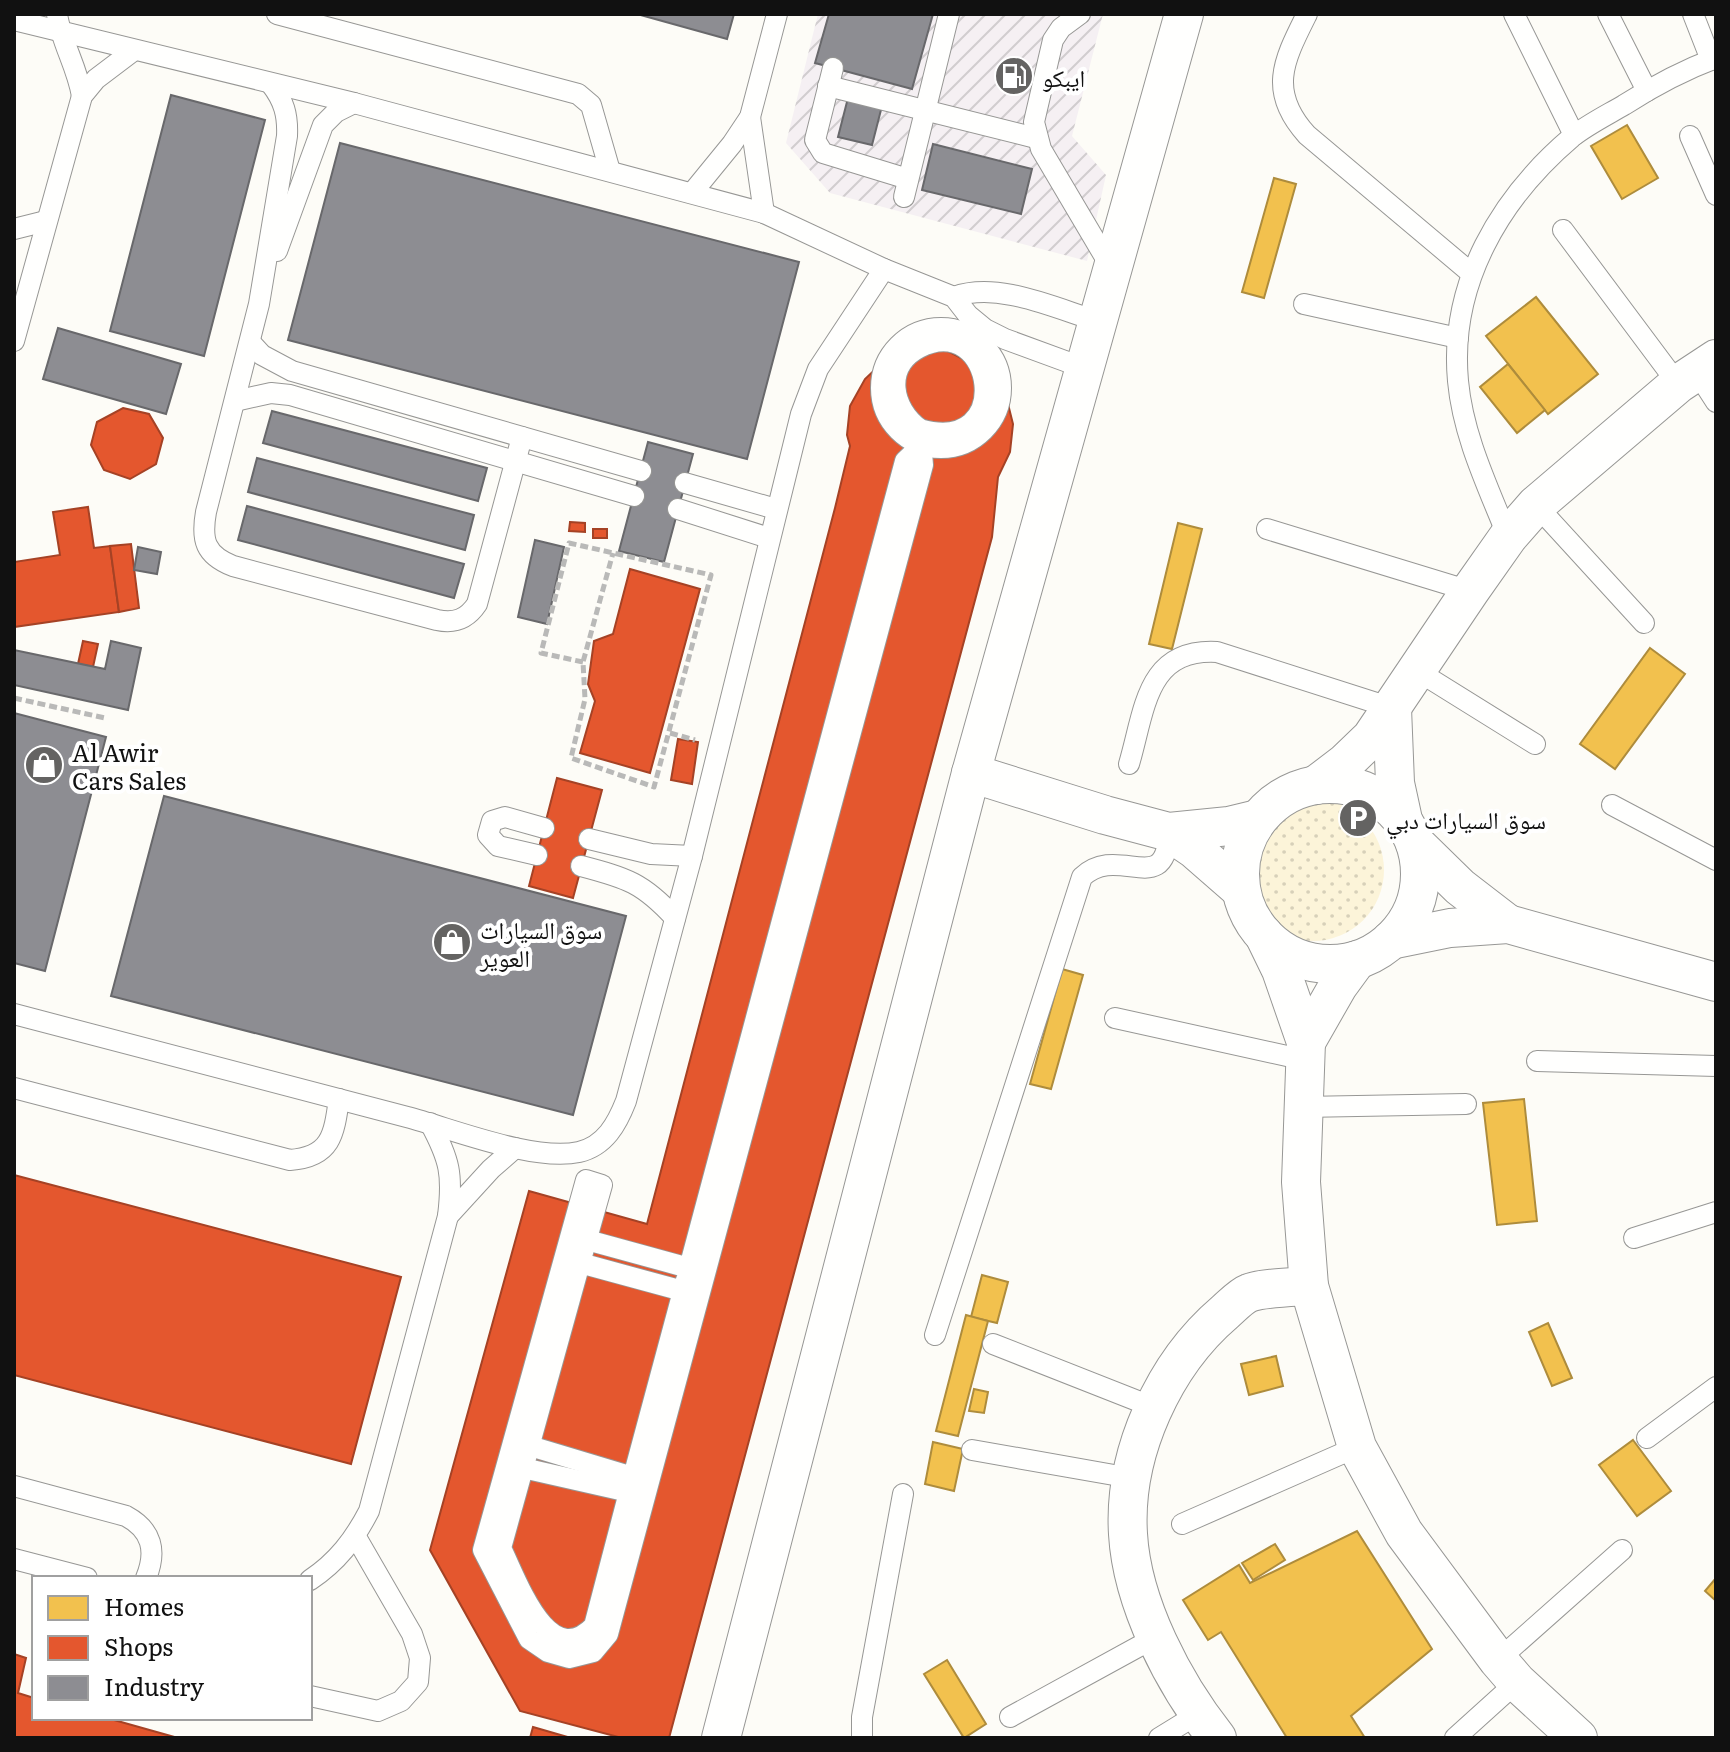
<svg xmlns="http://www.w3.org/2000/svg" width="1730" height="1752" viewBox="0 0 1730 1752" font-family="Literata,'Noto Naskh Arabic',serif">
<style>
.industrial{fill:url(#industrial-furrows)}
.sand{fill:url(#sand-dots)}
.homes{fill:#f2c14e;stroke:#ae8c3c;stroke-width:2}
.shops{fill:#e4572e;stroke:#a54225;stroke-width:2}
.industry{fill:#8d8d92;stroke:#68686b;stroke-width:2}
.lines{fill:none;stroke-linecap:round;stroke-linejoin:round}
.service-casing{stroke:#979795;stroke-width:22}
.minor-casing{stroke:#979795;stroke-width:40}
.path{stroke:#b9b9b8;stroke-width:5;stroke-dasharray:8 4;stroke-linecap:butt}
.service{stroke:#fffffe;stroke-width:20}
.minor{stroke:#fffffe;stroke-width:38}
.labels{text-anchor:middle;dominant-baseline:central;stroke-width:8;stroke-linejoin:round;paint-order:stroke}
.poi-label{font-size:24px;fill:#111;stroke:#fff;text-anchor:start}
</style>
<defs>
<pattern id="industrial-furrows" width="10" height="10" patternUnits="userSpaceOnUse" patternTransform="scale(2)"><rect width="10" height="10" fill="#f5f0f3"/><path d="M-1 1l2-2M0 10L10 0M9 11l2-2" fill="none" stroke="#d1cdcf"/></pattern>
<pattern id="sand-dots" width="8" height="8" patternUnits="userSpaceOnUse" patternTransform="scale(2)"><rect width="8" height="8" fill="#fcf4d9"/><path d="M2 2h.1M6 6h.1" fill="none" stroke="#d7d0b9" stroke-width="1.8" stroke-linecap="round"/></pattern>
</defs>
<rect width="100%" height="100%" fill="#fdfcf7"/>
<path class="industrial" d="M818,14H1103L1072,136L1106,175L1087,261L830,193L786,143Z"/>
<circle class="sand" cx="1313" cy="870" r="71"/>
<g class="homes">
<path d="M1627,125L1658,178L1622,199L1591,146Z"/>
<path d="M1274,178L1296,184L1264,298L1242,292Z"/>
<path d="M1536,297L1598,374L1548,414L1486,336Z"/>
<path d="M1508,364L1545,410L1517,433L1480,387Z"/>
<path d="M1178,523L1202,529L1172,649L1149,644Z"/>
<path d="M1650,648L1685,674L1615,769L1580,744Z"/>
<path d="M1062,969L1083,975L1051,1089L1030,1084Z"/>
<path d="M1524,1099L1537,1221L1497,1225L1483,1103Z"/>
<path d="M982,1275L1008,1282L997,1323L971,1317Z"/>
<path d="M966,1315L988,1321L958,1436L936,1431Z"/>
<path d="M1548,1323L1572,1378L1552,1386L1529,1332Z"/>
<path d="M1276,1356L1283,1386L1249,1395L1241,1364Z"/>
<path d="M974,1389L988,1392L984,1413L969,1411Z"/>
<path d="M1633,1440L1671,1491L1637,1516L1599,1465Z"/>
<path d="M933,1442L963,1449L954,1491L925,1484Z"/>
<path d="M1357,1531L1432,1649L1351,1716L1365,1738H1287L1221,1632L1208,1640L1183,1600L1239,1565L1250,1583Z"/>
<path d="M1275,1544L1285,1560L1253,1580L1242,1563Z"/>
<path d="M1716,1578V1601L1705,1591Z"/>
<path d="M947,1660L986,1724L964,1738L924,1674Z"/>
</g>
<g class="shops">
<path d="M913,348H942L990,373L1006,396L1013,424L1010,452L998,477L992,537L669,1738H622L520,1711L430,1550L529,1191L647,1224L835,508L850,446L847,435L850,406L865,379L886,359Z"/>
<path d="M123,408L149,414L163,438L156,464L130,479L104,470L91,445L97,422Z"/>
<path d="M88,507L94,548L110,546L119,612L14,627V562L60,555L53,512Z"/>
<path d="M570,522L585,523V532L569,531Z"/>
<rect x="593" y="529" width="14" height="9"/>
<path d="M131,544L139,608L119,612L110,546Z"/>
<path d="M630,569L700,589L650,773L580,753L595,701L588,684L594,641L613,634Z"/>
<path d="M83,641L98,644L93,667L78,664Z"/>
<path d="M678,739L698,742L692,784L671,780Z"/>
<path d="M557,778L602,790L573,898L529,886Z"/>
<path d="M14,1175L401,1277L351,1464L14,1375Z"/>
<path d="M14,1654L26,1658L18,1693L34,1698V1718H107L178,1738H14Z"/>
<path d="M533,1727L571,1738H530Z"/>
</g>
<g class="industry">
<path d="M637,14H734L727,39Z"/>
<path d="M829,14H933L912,89L815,63Z"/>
<path d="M849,94L883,102L872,145L838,137Z"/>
<path d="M171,95L265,120L204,356L110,331Z"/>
<path d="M340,143L799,262L747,459L288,340Z"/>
<path d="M933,144L1032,169L1021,214L922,190Z"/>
<path d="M58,328L181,364L166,414L43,379Z"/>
<path d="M272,411L487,468L478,501L263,443Z"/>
<path d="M648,442L693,454L664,562L619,551Z"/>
<path d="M257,458L474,515L465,550L248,492Z"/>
<path d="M247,506L464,564L454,598L238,540Z"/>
<path d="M535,540L564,547L547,624L518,617Z"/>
<path d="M138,547L161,552L157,574L134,570Z"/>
<path d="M111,641L141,648L128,710L14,685V650L105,669Z"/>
<path d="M14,713L106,737L45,971L14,963Z"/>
<path d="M164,796L626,916L573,1115L111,996Z"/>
</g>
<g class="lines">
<defs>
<g id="service">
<path d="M57,14C61,42 77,66 82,96"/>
<path d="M277,14L578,94L591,105L610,171"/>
<path d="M1080,14L1061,28L1053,40L1034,122L1041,149L1112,269"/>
<path d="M1307,14C1284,60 1267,91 1307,135L1471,273"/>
<path d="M1514,14L1574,135"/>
<path d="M1608,14L1647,91"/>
<path d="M1693,14L1711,60"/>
<path d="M14,20L354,103L764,213L884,269L954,297L968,315L985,329L1005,339L1084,368"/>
<path d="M833,68L815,140L823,153L908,179"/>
<path d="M271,84C284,101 288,115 287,136L259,304L206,512C201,540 205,555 233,566L437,620C455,624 467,619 477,604L522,437"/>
<path d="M828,86L1036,138"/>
<path d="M750,117L764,213"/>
<path d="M1690,136L1716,195"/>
<path d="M692,193L732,144L750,117L777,14"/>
<path d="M904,197L949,14"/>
<path d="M14,229L46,221"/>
<path d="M1563,230L1678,384"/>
<path d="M277,251L323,125L336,112L354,103"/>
<path d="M954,297C998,281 1054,308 1097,321"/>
<path d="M1304,304L1458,338"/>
<circle cx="941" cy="388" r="60"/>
<path d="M14,341L82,96L96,79L133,51"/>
<path d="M250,342L262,355L292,371L641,471"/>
<path d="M1696,371L1716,402"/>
<path d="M235,401L271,393L290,395L634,496"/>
<path d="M685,483L776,509"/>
<path d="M1536,505L1644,623"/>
<path d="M678,509L769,538"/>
<path d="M1267,529L1470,591"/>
<path d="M1508,537C1488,487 1463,436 1458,381C1449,284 1500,198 1572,137C1587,125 1607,115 1624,105C1652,87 1684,70 1716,58"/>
<path d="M1416,670L1535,744"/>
<path d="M1129,764C1145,710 1146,648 1217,652L1392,708"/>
<path d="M1612,805L1716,860"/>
<path d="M589,839L651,854L692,856"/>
<path d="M537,855L498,846L488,835L492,821L505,817L544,828"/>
<path d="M581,866C627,878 643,883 675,918"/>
<path d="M14,1014C145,1048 276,1082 407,1117C453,1129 534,1162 579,1152C605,1146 617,1124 626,1101L692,856L801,414L818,369L884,269"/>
<path d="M1115,1018L1305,1060"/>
<path d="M1537,1061L1716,1066"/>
<path d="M14,1088L290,1160C331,1157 334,1135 339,1099"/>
<path d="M1303,1107L1466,1104"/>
<path d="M448,1216L491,1169L515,1148"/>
<path d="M1634,1238L1716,1212"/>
<path d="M587,1240L689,1268L905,461L926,441"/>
<path d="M580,1263L602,1185L586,1180L483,1550L529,1639L548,1652L569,1658L593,1652L608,1634L923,465L920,429C892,409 883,367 919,348C995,309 1017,457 920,429"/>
<path d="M935,1335L1082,877C1119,842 1165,901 1169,832"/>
<path d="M993,1344L1153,1407"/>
<path d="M1647,1438L1716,1387"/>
<path d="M530,1446L633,1477L686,1280"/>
<path d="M972,1450L1131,1478"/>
<path d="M523,1468L629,1492"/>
<path d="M633,1477L594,1626C548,1673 517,1580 501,1548L580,1263L683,1291"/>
<path d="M14,1486L126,1516C152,1530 157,1551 146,1578"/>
<path d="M1182,1524L1357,1447"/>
<path d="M14,1559L87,1578"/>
<path d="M310,1580C337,1562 354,1540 369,1511L448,1216C453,1175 450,1160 430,1123"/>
<path d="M1498,1660L1622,1550"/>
<path d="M310,1696L378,1711L401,1701L418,1682L420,1658L412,1634L356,1537"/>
<path d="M1010,1717L1156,1637"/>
<path d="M862,1738V1717L903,1494"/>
<path d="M1159,1738L1198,1714"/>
<path d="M1455,1738L1517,1682"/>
</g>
<g id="minor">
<path d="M1392,708L1395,783L1403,820"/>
<path d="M971,773L1105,815L1169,832L1229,826L1258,819"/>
<circle cx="1330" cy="874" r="90"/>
<path d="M1316,785L1345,763L1371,738L1470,591L1508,537L1536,505L1678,384L1716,359"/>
<path d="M1169,832L1194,849L1241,890"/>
<path d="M1415,843L1460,887L1508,924"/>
<path d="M1264,935L1281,970L1306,1042L1301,1182L1309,1286L1357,1447L1404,1533L1498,1660L1517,1682L1578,1738"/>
<path d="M1391,940L1450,928L1508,924L1716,982"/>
<path d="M1306,1042L1338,986L1357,960"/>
<path d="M721,1738L971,773L1184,14"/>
<path d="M1217,1738C1174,1684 1132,1604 1128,1534C1123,1453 1164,1364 1225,1312C1232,1306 1241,1296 1249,1293C1260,1288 1296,1287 1309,1286"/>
</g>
</defs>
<use href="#service" class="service-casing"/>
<use href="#minor" class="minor-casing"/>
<g class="path">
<path d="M583,662L541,653L569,543L711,575L654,787L571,758L585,699L583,662L613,553"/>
<path d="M14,698L105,718"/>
<path d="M670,733L695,740"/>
</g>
<use href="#service" class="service"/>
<use href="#minor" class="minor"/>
</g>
<defs>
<symbol id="fuel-disc" viewBox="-11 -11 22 22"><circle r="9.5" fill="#646362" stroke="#fff"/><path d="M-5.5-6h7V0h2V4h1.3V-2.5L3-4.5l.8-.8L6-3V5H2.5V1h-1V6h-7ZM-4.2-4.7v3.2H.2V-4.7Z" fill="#fff"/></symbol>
<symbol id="shop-disc" viewBox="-11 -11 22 22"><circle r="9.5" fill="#646362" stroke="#fff"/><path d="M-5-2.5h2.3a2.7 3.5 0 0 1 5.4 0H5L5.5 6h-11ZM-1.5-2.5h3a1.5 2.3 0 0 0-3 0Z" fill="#fff"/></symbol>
<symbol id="parking-disc" viewBox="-11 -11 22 22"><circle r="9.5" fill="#646362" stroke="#fff"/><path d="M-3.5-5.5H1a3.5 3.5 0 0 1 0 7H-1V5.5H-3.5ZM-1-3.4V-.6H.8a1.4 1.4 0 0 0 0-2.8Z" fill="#fff"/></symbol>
</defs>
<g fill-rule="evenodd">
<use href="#fuel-disc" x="992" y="54" width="44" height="44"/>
<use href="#shop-disc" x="22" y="743" width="44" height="44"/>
<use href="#parking-disc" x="1336" y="796" width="44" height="44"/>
<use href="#shop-disc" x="430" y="920" width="44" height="44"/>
</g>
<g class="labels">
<g class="poi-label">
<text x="1042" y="76">ايبكو</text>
<text x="72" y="751">Al Awir<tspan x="72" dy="28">Cars Sales</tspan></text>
<text x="1386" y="818">سوق السيارات دبي</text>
<text x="480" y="928">سوق السيارات<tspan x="480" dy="28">العوير</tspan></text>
</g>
</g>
<rect width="1730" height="1752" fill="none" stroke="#111111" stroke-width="32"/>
<rect x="32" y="1576" width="280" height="144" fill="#ffffff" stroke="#a0a0a0" stroke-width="2"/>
<rect x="48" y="1596" width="40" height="24" fill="#f2c14e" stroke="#a0a0a0" stroke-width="2"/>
<text x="104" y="1616" font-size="24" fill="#111111">Homes</text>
<rect x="48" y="1636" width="40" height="24" fill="#e4572e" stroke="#a0a0a0" stroke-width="2"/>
<text x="104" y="1656" font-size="24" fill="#111111">Shops</text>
<rect x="48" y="1676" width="40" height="24" fill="#8d8d92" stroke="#a0a0a0" stroke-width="2"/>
<text x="104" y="1696" font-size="24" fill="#111111">Industry</text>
</svg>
